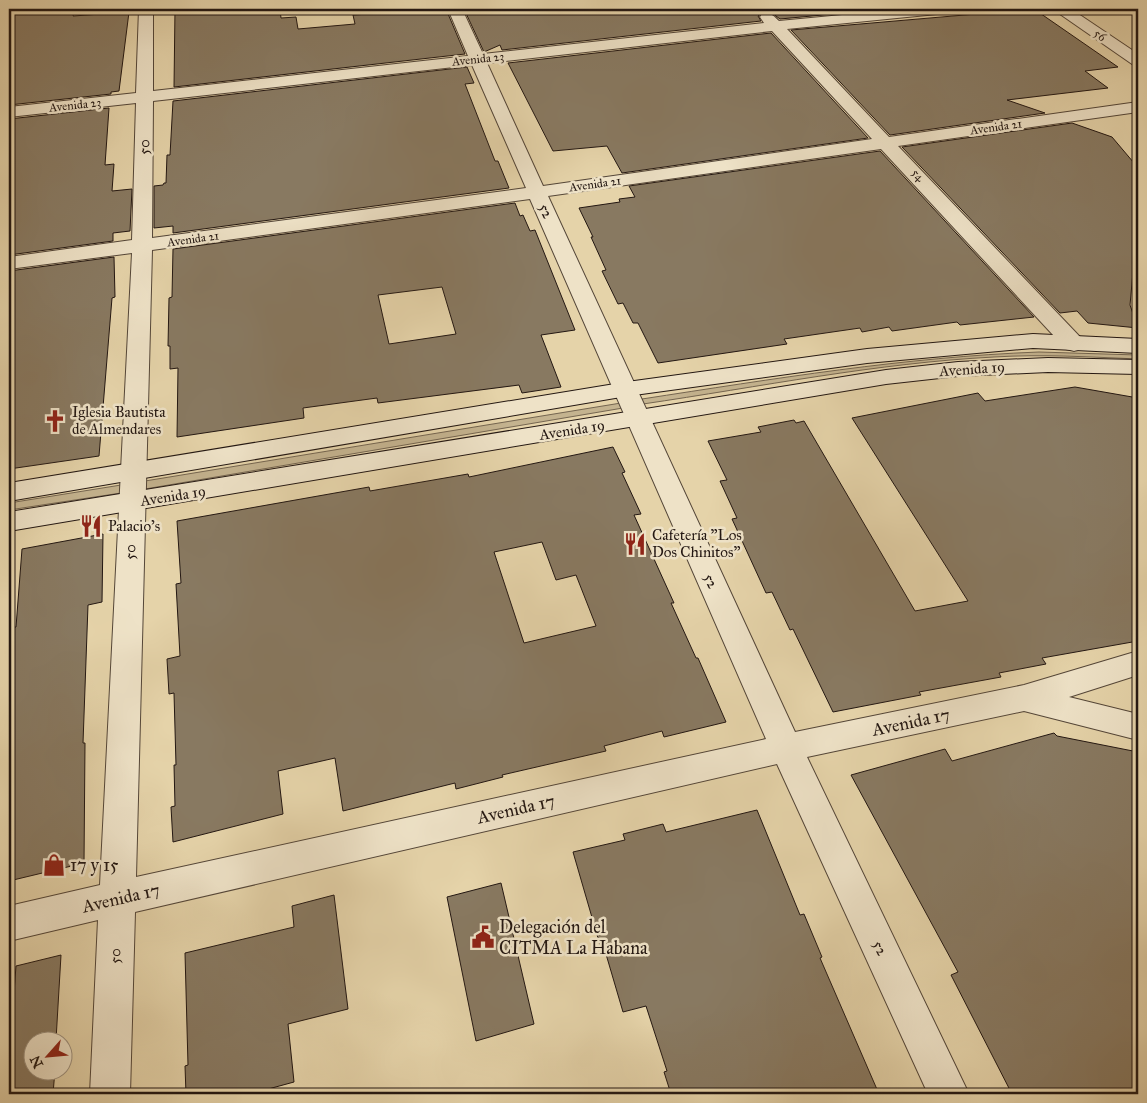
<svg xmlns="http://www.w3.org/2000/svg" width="1147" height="1103" viewBox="0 0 1147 1103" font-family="'IM FELL Great Primer',serif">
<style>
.green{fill:#c4b38f;stroke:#746550}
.building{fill:#887961;stroke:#231712;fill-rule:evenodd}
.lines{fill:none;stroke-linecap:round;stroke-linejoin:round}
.street-casing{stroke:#544638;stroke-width:2}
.secondary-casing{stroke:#231712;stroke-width:2}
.street{fill:#eee2c7;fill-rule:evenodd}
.secondary{fill:#eee2c7;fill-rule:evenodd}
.labels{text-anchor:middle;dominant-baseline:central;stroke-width:5;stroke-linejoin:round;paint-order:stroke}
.far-street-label{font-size:12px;fill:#231712;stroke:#eee2c7}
.street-label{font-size:15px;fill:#231712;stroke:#eee2c7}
.poi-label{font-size:15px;fill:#231712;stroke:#eee2c7;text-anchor:start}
.near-street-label{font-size:18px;fill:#231712;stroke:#eee2c7}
.near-poi-label{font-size:18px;fill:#231712;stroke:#eee2c7;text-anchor:start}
</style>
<rect width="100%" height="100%" fill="#e5d3a9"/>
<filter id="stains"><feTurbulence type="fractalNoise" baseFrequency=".004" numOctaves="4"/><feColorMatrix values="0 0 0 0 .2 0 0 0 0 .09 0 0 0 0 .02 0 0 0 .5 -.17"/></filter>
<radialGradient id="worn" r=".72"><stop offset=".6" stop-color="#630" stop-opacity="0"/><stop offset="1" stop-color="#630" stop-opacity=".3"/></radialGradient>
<g class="green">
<path d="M1039,352L1138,355V359C1090,357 1042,354 994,357C877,363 759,387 643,404L642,399C773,379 905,357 1039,352Z"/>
<path d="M621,403L623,408L145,489V481Z"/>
<path d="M121,485V493L9,510V503Z"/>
</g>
<g class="building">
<path d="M51,9H75L73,16L129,12L119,91L111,92V94L9,105V12Z"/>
<path d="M175,9H280L281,18L296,17L298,29L355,24L353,15L370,14L369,9H446L465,54L174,87Z"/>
<path d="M464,9H828L833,14L780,19L772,13L764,12L758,16L761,21L502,50L500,45L484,52Z"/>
<path d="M1034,9L1118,67L1085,71L1108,88L1007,100L1045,113L890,135L791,30Z"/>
<path d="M771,33L868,138L622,173L607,146L553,151L508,63Z"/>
<path d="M467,67L474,83L465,84L495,161H498L509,188L173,233V226L154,228V186L163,185L164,183H166L167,155H170L173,101Z"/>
<path d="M109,108L105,165L114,164L112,191L132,189L130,231L113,233V241L9,255V119Z"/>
<path d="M1072,123L1112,137L1134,163L1138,217L1130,305L1138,328L1088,323L1077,311L1060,313L902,147Z"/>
<path d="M880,151L1034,317L960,325L957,322L892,331L889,327L862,332L860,328L784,339L787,344L658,363L638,323H633L623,303L618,304L602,271L606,270L591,237H593L579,208L620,202L619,199L635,197L629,186Z"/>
<path d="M515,203L520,216L523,215L530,231L535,230L575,330L541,335L561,387L522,393L519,385L378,403L377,398L303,408L304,418L177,437L178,368L170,369V346H168L169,298L172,297L173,249ZM442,287L456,334L389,344L378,295Z"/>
<path d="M114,257L115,297L112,298L99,456L9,469V271Z"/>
<path d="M1075,387L1138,398V641L1042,658L1046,664L999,673L1001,677L919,692L921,695L833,712L793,629L790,630L772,592L766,593L732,519L737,518L720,481L727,480L708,441L761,432L758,427L794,420L796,423L804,421L915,611L968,601L852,418L978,393L985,401Z"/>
<path d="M613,447L625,472L622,473L641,514L634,515L674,603H671L696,658H698L726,722L664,737L662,731L604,746L606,751L502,775L503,777L456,789L455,783L343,811L335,758L278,771L283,814L173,842L171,807L175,806L174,765H176L174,693L169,694L167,659L180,656L176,584L181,583L177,521L369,487L370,491L468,474L469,477ZM542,542L556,580L576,575L596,626L524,643L494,552Z"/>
<path d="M103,534L102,602L88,605L83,743H85L84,863L9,881V628L16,627L22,549Z"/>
<path d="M1054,733L1057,736L1138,752V1094H1012L951,975L958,972L851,775L945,749L952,761Z"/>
<path d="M757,810L800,915L804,914L822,957L820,958L879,1094H671L664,1072L667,1071L646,1006L623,1012L603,944L600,945L573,852L625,840L623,834L663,824L666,832Z"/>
<path d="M501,883L534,1024L476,1041L447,897Z"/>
<path d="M334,895L348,1009L288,1024L294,1082L250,1094H186L185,1066L188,1065L185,953L294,927L292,906Z"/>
<path d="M61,955L56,1040H32V1070H55L53,1094H9V1059L16,966Z"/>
</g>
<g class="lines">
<defs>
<g id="street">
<path d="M139,9H153V91L468,56L448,9H462L483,54L764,23L760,17L762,14C770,12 773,15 779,21L905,9H954L952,12L947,13L787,29L889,137L1138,102V112L898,146L1082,339L1085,344L1082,349L1074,351L1066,349L881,149L548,196L795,732L1024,685L1138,651V675L1069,697L1138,714V740L1024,711L807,757L969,1094H928L777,764L135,912L130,1094H90L98,920L9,941V906L100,885L132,253L9,269V257L132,240L136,103L9,117V107L136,93ZM772,31L872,139L543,186L487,63ZM472,65L526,188L152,238L153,101ZM530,199L766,739L136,877L152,250Z"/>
<path d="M1055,9H1071L1138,54V66L1132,64L1057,12Z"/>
</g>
<g id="secondary">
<path d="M1033,334L1138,339V353L1033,348L867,363L627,396L9,501V483L627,382L867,349Z"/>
<path d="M1048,358L1138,360V374L1048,372L958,376L886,384L9,531V512L886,370L958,362Z"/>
</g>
</defs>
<use href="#street" class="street-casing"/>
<use href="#secondary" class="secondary-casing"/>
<use href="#street" class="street"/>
<use href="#secondary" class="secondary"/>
</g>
<defs>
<symbol id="church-bare" viewBox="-9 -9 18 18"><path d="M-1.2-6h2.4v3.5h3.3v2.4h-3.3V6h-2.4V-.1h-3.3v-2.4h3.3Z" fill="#8f2418" stroke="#eee2c7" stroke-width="2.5" paint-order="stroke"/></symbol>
<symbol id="restaurant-bare" viewBox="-9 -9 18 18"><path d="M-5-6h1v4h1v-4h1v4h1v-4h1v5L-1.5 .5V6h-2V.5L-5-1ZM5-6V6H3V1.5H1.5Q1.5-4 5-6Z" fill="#8f2418" stroke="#eee2c7" stroke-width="2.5" paint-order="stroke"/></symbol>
<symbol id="shop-bare" viewBox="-9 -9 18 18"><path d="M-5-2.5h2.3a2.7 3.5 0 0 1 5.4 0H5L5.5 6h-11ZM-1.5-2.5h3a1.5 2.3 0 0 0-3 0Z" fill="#8f2418" stroke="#eee2c7" stroke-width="2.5" paint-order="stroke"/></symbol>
<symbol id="civic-bare" viewBox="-9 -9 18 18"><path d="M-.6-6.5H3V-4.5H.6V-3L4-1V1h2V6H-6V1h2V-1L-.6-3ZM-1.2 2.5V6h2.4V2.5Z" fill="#8f2418" stroke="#eee2c7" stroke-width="2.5" paint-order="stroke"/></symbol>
</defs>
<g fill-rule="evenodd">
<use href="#church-bare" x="39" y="405" width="32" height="32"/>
<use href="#restaurant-bare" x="75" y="510" width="32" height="32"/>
<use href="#restaurant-bare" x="619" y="528" width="32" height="32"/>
<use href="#shop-bare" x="38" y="849" width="32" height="32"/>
<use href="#civic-bare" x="467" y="921" width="32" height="32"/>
</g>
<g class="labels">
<g class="far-street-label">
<text transform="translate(1100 35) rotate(34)">56</text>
<text transform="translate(478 59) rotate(-6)">Avenida 23</text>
<text transform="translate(75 105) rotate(-6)">Avenida 23</text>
<text transform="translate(996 127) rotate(-8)">Avenida 21</text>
<text transform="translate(918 175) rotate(47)">54</text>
<text transform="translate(595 184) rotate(-8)">Avenida 21</text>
<text transform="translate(193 239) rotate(-8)">Avenida 21</text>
</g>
<g class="street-label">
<text transform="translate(144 147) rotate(-88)">50</text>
<text transform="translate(546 211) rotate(66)">52</text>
<text transform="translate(972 369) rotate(-4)">Avenida 19</text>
<text transform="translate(572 430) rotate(-9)">Avenida 19</text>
<text transform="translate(173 496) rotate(-9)">Avenida 19</text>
<text transform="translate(130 552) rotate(-88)">50</text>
<text transform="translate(711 581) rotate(66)">52</text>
<text transform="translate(880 948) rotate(65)">52</text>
<text transform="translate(115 956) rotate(-88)">50</text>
</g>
<g class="poi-label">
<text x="72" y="412">Iglesia Bautista<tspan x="72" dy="17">de Almendares</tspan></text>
<text x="108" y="526">Palacio’s</text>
<text x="652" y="535">Cafetería "Los<tspan x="652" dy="17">Dos Chinitos"</tspan></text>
</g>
<g class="near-street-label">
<text transform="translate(911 722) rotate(-12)">Avenida 17</text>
<text transform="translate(516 809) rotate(-13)">Avenida 17</text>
<text transform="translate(121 898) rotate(-13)">Avenida 17</text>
</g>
<g class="near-poi-label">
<text x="70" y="865">17 y 15</text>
<text x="499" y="927">Delegación del<tspan x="499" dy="21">CITMA La Habana</tspan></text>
</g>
</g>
<rect width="1147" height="1103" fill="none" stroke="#e5d3a9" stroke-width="30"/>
<rect x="10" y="10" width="1127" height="1083" fill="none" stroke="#231712" stroke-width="2.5"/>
<rect x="15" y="15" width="1117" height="1073" fill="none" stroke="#231712"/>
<g transform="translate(48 1056) rotate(243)"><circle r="24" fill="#eee2c7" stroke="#9d917f"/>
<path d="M0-4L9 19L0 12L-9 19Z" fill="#8f2418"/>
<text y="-8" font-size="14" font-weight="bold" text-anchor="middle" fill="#231712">N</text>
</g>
<rect width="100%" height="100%" filter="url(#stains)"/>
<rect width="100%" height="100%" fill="url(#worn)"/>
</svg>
